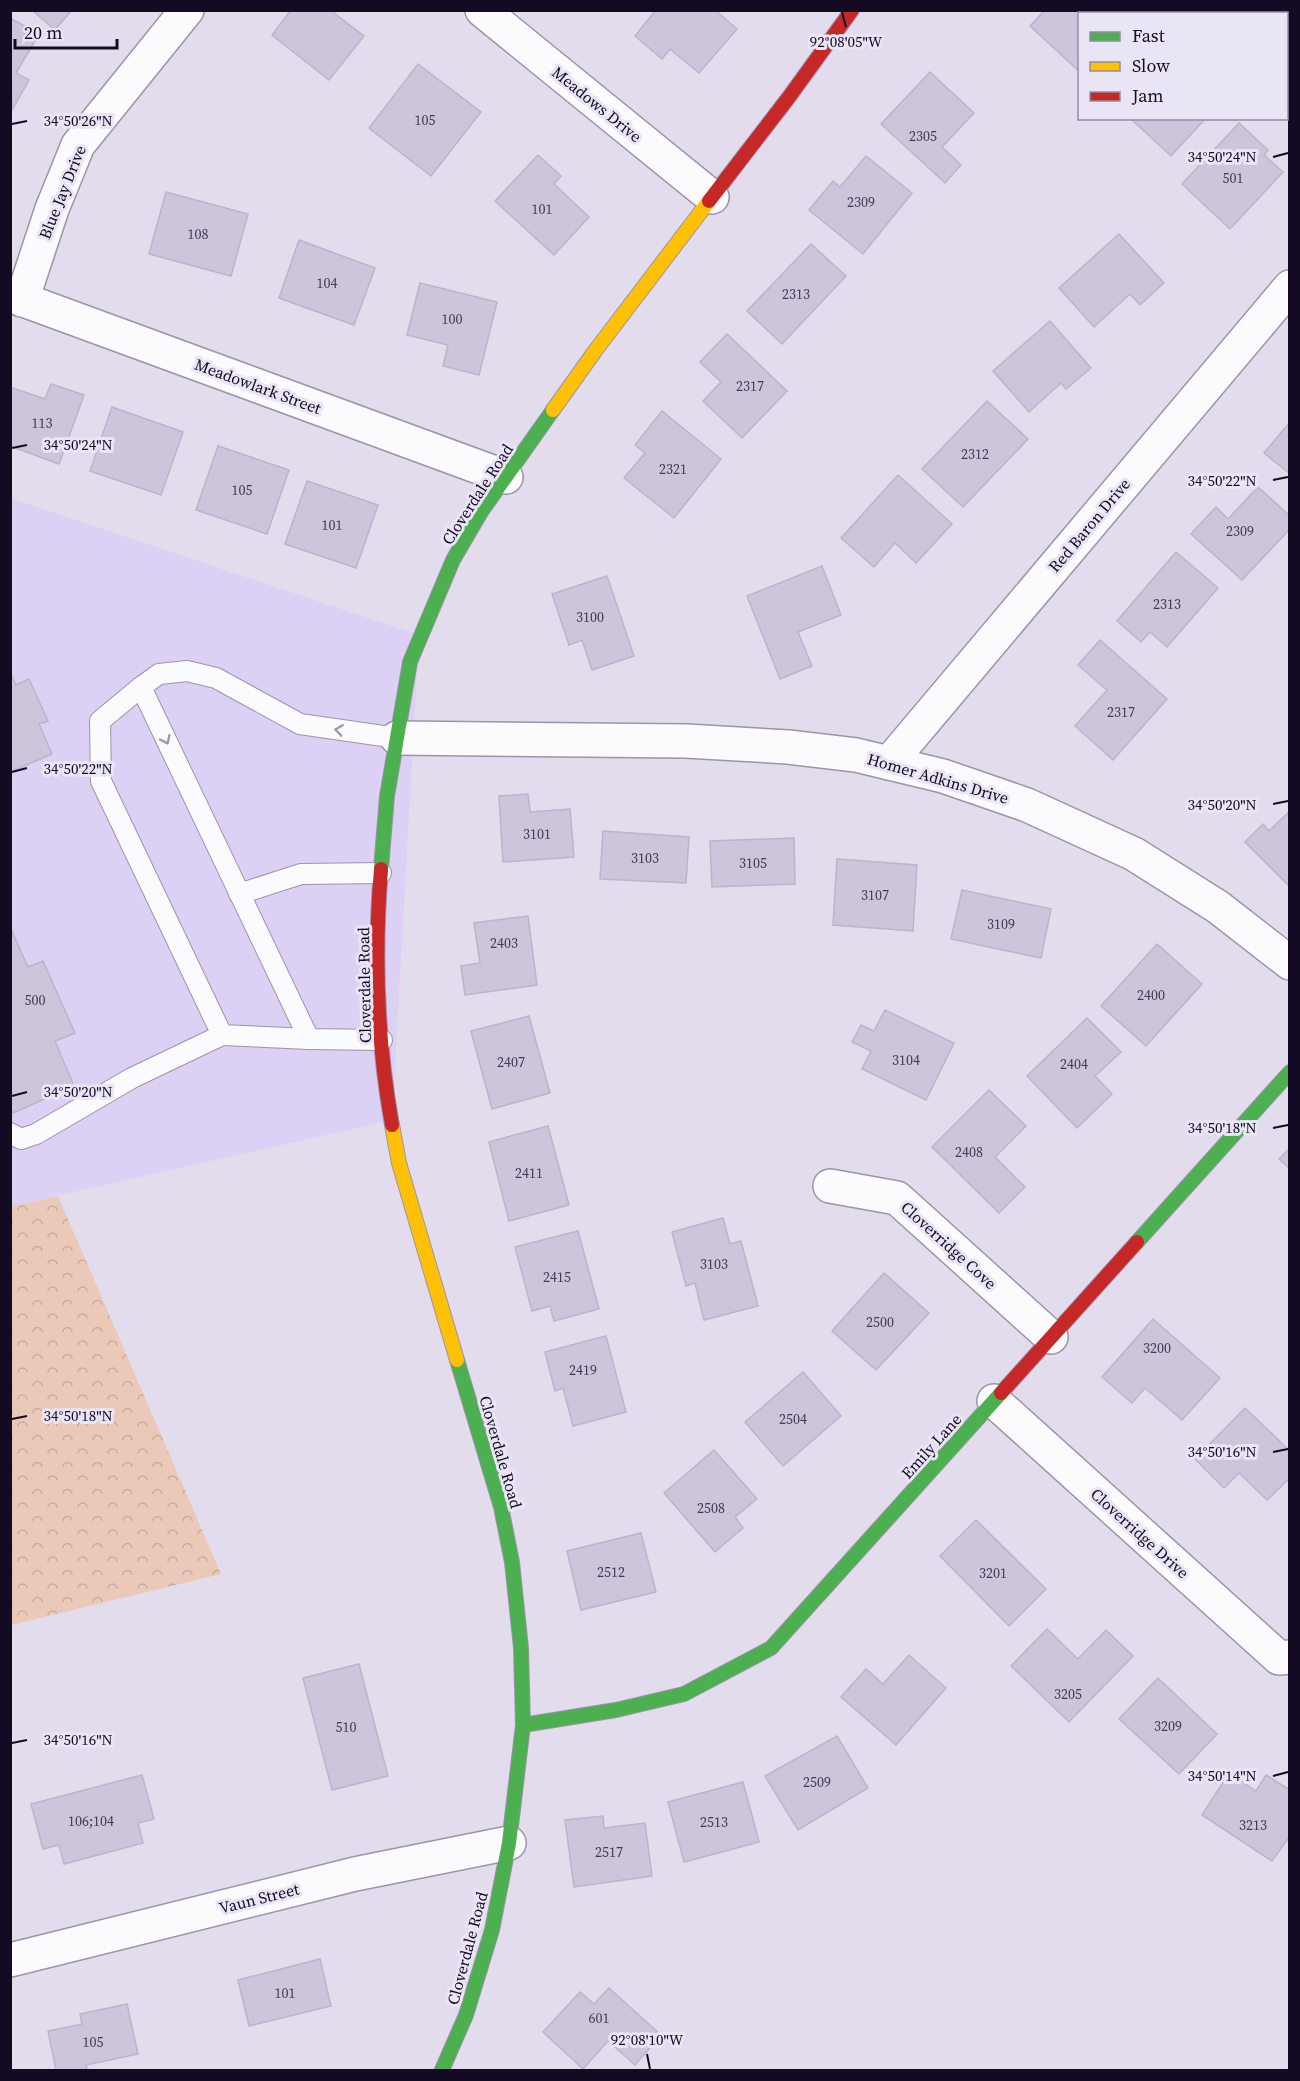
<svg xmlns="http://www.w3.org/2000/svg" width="1300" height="2081" viewBox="0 0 1300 2081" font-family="'Source Serif 4',serif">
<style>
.built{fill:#dcd1f4}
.forest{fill:url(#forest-crowns)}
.building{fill:#cdc5db;stroke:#bcb4ca;stroke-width:1.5}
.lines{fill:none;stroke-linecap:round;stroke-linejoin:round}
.lane-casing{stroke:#9c94a9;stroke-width:22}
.street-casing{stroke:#9c94a9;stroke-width:36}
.fast-casing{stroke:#9c94a9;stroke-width:16}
.slow-casing{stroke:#9c94a9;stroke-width:16}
.jam-casing{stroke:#9c94a9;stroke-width:16}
.lane{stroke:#fbfafc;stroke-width:20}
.street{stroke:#fbfafc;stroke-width:33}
.fast{stroke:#4caf50;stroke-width:14}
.slow{stroke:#ffc107;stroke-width:14}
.jam{stroke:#c62828;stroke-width:14}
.oneway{stroke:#9f9aa6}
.ticks{fill:none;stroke:#140a24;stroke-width:2}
.labels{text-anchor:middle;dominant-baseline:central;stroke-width:6;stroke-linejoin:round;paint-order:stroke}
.number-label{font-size:14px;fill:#433a53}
.street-label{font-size:16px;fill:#140a24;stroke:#eae5f5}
.ticks-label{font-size:15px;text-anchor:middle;fill:#140a24;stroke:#eae5f5;stroke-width:6;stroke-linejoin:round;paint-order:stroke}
</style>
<defs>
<pattern id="forest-crowns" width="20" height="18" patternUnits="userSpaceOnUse" patternTransform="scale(1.5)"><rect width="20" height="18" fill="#ebc9b8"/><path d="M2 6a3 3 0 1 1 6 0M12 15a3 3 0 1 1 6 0" fill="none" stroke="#c9ab9e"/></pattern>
</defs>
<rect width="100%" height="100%" fill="#e2dced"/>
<path class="built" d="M10,498L419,635L392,1120L11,1206Z"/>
<path class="forest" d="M58,1196L221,1574L11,1625V1206Z"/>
<g class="building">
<path d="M32,10H72L55,30Z"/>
<path d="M291,10H336L334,13L364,36L329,80L272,35Z"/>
<path d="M656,10H715L737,29L699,73L670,49L662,59L635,36Z"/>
<path d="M1045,10H1099L1103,14H1080V72L1030,26Z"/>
<path d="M10,18L39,34L16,73L29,80L12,110Z"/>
<path d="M418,64L481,112L431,176L369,128Z"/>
<path d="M930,72L974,113L942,147L961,165L945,183L881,124Z"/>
<path d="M1130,118H1206L1171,156Z"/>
<path d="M1239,123L1268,150L1264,155L1283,172L1230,229L1182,184Z"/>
<path d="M538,155L561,176L554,184L589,217L554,255L495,201Z"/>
<path d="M866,156L912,193L863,254L809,210L833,181L840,187Z"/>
<path d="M166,192L248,214L231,276L149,254Z"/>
<path d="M1119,234L1164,283L1140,305L1130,294L1094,327L1059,288Z"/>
<path d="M299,240L375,268L354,325L279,298Z"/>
<path d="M811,244L846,276L782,344L747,311Z"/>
<path d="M420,283L497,302L479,375L443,366L448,345L407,335Z"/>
<path d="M1050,321L1091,368L1066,389L1061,383L1029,412L993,371Z"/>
<path d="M727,334L787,391L742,438L703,401L721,382L700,362Z"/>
<path d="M51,384L84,395L59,464L10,446V387L45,399Z"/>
<path d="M987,401L1028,439L963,507L922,469Z"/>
<path d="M112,407L183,432L161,495L90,471Z"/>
<path d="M662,411L721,459L674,518L624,478L645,453L635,445Z"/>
<path d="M1289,423L1290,424V474L1264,453Z"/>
<path d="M218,446L289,470L267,534L196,510Z"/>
<path d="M898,475L952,524L916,563L895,543L874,567L841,538Z"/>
<path d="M307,481L378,505L356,568L285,544Z"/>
<path d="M1258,487L1290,516V529L1242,580L1191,534L1216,507L1228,519Z"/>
<path d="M1176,552L1218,588L1167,647L1150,632L1141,642L1117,621Z"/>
<path d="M822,566L841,615L798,632L812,666L780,679L747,596Z"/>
<path d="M607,576L634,656L592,670L582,640L569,645L552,594Z"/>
<path d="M1100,640L1167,699L1113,760L1075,726L1107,690L1078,665Z"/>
<path d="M10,672L16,685L29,679L48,721L39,724L52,754L10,772Z"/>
<path d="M528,794L530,812L570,809L574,857L503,862L499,796Z"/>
<path d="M1290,811V887L1245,842L1263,824L1269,831Z"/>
<path d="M603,831L689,837L686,883L600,879Z"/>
<path d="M794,838L795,884L712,887L710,841Z"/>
<path d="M837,859L917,865L913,931L833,925Z"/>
<path d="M962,890L1051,909L1041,958L951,939Z"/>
<path d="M528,916L537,985L465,995L461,966L480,963L474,923Z"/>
<path d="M10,927L28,967L43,961L75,1033L55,1041L74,1086L13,1113L10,1106Z"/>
<path d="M1157,944L1202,984L1146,1046L1101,1006Z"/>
<path d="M885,1010L954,1043L926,1100L862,1069L871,1051L852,1042L861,1025L874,1031Z"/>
<path d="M529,1016L550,1093L492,1109L471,1031Z"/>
<path d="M1087,1018L1121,1052L1095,1076L1112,1094L1077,1128L1027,1076Z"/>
<path d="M989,1090L1026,1126L995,1157L1025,1187L999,1213L932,1147Z"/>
<path d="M548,1126L569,1205L509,1221L489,1142Z"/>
<path d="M1290,1148V1169L1279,1159Z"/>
<path d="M723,1218L730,1244L741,1241L758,1306L704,1320L695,1283L686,1286L672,1232Z"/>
<path d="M578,1231L599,1309L554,1321L550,1306L532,1311L515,1247Z"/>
<path d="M884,1273L929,1313L876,1370L832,1331Z"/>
<path d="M1153,1319L1220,1378L1182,1420L1145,1388L1132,1403L1102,1377Z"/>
<path d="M606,1336L626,1412L573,1426L563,1388L555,1391L545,1352Z"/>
<path d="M803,1372L841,1416L783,1466L745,1422Z"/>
<path d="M1245,1408L1290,1451V1478L1267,1500L1239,1473L1224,1488L1195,1459Z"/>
<path d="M714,1450L757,1499L735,1517L743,1528L715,1552L664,1493Z"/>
<path d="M976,1520L1046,1589L1009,1626L940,1556Z"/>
<path d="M641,1533L656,1592L581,1610L567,1551Z"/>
<path d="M1047,1629L1078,1659L1106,1630L1133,1656L1069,1722L1011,1666Z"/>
<path d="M909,1655L946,1688L896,1745L841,1697L866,1669L883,1684Z"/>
<path d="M359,1664L388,1776L332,1790L303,1678Z"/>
<path d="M1158,1678L1217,1734L1179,1774L1119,1719Z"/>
<path d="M837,1736L868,1788L798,1830L765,1776Z"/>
<path d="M1229,1773L1256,1791L1266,1775L1290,1790V1836L1272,1861L1202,1815Z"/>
<path d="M142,1775L154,1819L138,1823L143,1843L64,1864L59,1845L43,1849L31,1804Z"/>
<path d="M743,1782L759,1842L684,1862L668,1802Z"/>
<path d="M603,1816L604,1828L645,1823L652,1876L574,1887L565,1820Z"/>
<path d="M320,1959L331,2006L249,2026L238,1980Z"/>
<path d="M609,1988L661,2035L635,2065L608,2041L583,2069L543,2032L580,1992L594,2004Z"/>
<path d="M127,2004L138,2054L86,2065L87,2070H56L48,2031L82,2024L80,2014Z"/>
</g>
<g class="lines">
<defs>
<g id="lane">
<path d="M141,687L309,1039L382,1040"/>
<path d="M239,894L301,874L381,873"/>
<path d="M309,1039L222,1035L101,781L100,721L141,687L159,674L187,671L216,678L300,724L397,738"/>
<path d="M10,1133L21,1139L36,1134L132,1078L222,1035"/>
</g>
<g id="street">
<path d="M482,10L712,197"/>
<path d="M1238,10L1241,14"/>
<path d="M1286,54L1290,57"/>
<path d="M10,295L506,477"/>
<path d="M22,300L52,209L78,145L187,10"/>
<path d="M397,738L686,741L788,747L856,755L943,776L1027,805L1134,854L1218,907L1290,963"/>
<path d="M889,763L1290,287"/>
<path d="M830,1186L897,1198L1051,1337"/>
<path d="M994,1401L1279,1658L1290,1657"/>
<path d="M10,1960L355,1874L509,1843"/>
</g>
<g id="fast">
<path d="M381,869L387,796L410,662L453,560L481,512L553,410"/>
<path d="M1137,1242L1290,1072"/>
<path d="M523,1725L616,1710L684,1694L771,1648L1001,1393"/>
<path d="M442,2070L466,2015L492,1930L509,1843L523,1725L521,1648L512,1562L501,1507L457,1360"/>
</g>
<g id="slow">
<path d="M553,410L595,351L709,201"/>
<path d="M392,1125L399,1163L457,1360"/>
</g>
<g id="jam">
<path d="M709,201L789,97L852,10"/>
<path d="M381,869C374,954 377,1041 392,1125"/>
<path d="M1001,1393L1137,1242"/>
</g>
</defs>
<use href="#lane" class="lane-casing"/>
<use href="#street" class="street-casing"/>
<use href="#fast" class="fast-casing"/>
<use href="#slow" class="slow-casing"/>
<use href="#jam" class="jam-casing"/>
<use href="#lane" class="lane"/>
<use href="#street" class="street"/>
<use href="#fast" class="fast"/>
<use href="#slow" class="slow"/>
<use href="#jam" class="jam"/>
</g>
<defs><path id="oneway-chevron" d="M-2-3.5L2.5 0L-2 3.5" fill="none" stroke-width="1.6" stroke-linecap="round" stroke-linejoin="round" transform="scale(1.5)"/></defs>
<g class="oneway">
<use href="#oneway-chevron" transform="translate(339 730) rotate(-172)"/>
<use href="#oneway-chevron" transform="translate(166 740) rotate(65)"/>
</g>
<path class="ticks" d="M842,12L846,27M12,124L27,121M1273,157L1288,153M12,448L27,445M1273,480L1288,477M12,772L27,768M1273,804L1288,801M12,1096L27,1092M1273,1128L1288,1125M12,1419L27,1416M1273,1452L1288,1449M12,1743L27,1740M1273,1776L1288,1772M647,2054L650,2069"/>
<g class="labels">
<g class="number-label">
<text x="425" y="120">105</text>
<text x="923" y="136">2305</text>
<text x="1233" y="178">501</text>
<text x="861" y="202">2309</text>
<text x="542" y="209">101</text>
<text x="198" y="234">108</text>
<text x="327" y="283">104</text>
<text x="796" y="294">2313</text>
<text x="452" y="319">100</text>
<text x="750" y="386">2317</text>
<text x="42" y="423">113</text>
<text x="975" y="454">2312</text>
<text x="673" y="469">2321</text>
<text x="242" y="490">105</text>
<text x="332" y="525">101</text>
<text x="1240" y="531">2309</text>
<text x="1167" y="604">2313</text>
<text x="590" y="617">3100</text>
<text x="1121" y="712">2317</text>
<text x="537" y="834">3101</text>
<text x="645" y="858">3103</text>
<text x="753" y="863">3105</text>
<text x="875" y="895">3107</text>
<text x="1001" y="924">3109</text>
<text x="504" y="943">2403</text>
<text x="1151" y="995">2400</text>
<text x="35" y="1000">500</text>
<text x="906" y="1060">3104</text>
<text x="511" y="1062">2407</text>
<text x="1074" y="1064">2404</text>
<text x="969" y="1152">2408</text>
<text x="529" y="1173">2411</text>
<text x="714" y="1264">3103</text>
<text x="557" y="1277">2415</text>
<text x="880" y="1322">2500</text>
<text x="1157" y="1348">3200</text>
<text x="583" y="1370">2419</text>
<text x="793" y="1419">2504</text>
<text x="711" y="1508">2508</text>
<text x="611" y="1572">2512</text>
<text x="993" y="1573">3201</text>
<text x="1068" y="1694">3205</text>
<text x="1168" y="1726">3209</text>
<text x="346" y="1727">510</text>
<text x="817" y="1782">2509</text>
<text x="91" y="1821">106;104</text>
<text x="714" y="1822">2513</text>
<text x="1253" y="1825">3213</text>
<text x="609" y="1852">2517</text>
<text x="285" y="1993">101</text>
<text x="599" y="2018">601</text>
<text x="93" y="2042">105</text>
</g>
<g class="street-label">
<text transform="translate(597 104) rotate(39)">Meadows Drive</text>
<text transform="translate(62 192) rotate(-68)">Blue Jay Drive</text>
<text transform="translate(258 386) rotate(20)">Meadowlark Street</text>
<text transform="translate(477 494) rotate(-57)">Cloverdale Road</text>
<text transform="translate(1089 525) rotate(-50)">Red Baron Drive</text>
<text transform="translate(938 778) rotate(16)">Homer Adkins Drive</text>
<text transform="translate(364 985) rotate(-91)">Cloverdale Road</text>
<text transform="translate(949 1245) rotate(42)">Cloverridge Cove</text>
<text transform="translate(931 1446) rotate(-48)">Emily Lane</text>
<text transform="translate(501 1452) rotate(74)">Cloverdale Road</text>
<text transform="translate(1140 1533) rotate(42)">Cloverridge Drive</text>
<text transform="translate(259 1898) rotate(-14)">Vaun Street</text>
<text transform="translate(467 1948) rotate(-75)">Cloverdale Road</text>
</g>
</g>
<g class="ticks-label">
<text x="846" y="47">92°08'05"W</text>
<text x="78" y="126">34°50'26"N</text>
<text x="1222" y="162">34°50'24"N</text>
<text x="78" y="450">34°50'24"N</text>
<text x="1222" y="486">34°50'22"N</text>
<text x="78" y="774">34°50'22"N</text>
<text x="1222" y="810">34°50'20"N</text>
<text x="78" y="1097">34°50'20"N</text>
<text x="1222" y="1133">34°50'18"N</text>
<text x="78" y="1421">34°50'18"N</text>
<text x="1222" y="1457">34°50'16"N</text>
<text x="78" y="1745">34°50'16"N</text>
<text x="1222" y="1781">34°50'14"N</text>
<text x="647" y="2045">92°08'10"W</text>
</g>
<rect width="1300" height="2081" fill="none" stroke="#140a24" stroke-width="24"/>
<rect x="1078" y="12" width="210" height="108" fill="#eae5f5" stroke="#948da1" stroke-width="1.5"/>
<rect x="1090" y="32" width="30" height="9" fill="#4caf50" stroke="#948da1" stroke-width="1.5"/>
<text x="1132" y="42" font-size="18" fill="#140a24">Fast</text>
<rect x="1090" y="62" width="30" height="9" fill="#ffc107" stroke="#948da1" stroke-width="1.5"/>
<text x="1132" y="72" font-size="18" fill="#140a24">Slow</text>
<rect x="1090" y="92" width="30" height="9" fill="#c62828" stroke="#948da1" stroke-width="1.5"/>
<text x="1132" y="102" font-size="18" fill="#140a24">Jam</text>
<path d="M15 39v9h102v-9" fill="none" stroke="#140a24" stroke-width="3"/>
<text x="24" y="39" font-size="18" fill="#140a24" stroke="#eae5f5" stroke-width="4.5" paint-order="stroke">20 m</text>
</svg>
